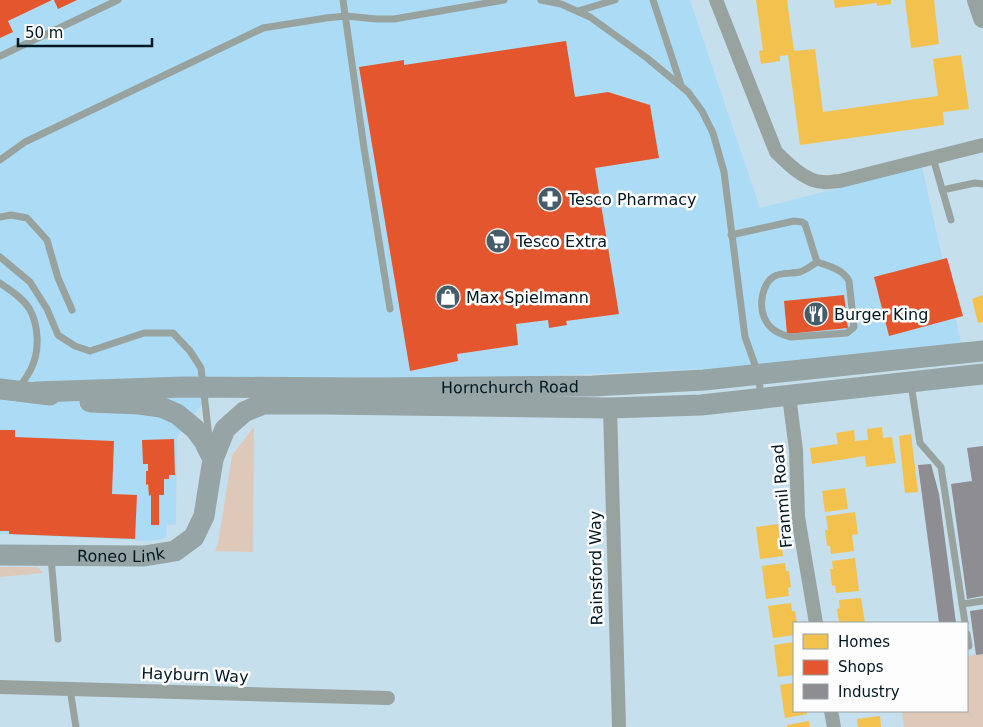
<svg xmlns="http://www.w3.org/2000/svg" width="983" height="727" viewBox="0 0 983 727" font-family="'DejaVu Sans',sans-serif">
<style>
.built{fill:#acdcf5}
.green{fill:#dec8ba}
.homes{fill:#f2c14e}
.shops{fill:#e4572e}
.industry{fill:#8d8d92}
.lines{fill:none;stroke-linecap:round;stroke-linejoin:round}
.lane{stroke:#98a3a0;stroke-width:7}
.street{stroke:#98a3a0;stroke-width:14}
.secondary{stroke:#96a3a1;stroke-width:20}
.primary{stroke:#96a4a5;stroke-width:21}
.labels{text-anchor:middle;dominant-baseline:central;stroke-width:5;stroke-linejoin:round;paint-order:stroke}
.poi-label{font-size:16px;fill:#011722;stroke:#fdfdfd;text-anchor:start}
.street-label{font-size:16px;fill:#011722;stroke:#fdfdfd}
</style>
<rect width="100%" height="100%" fill="#c6dfec"/>
<path class="built" d="M0,0H690L760,208L922,167L961,343L749,367L475,379H221L177,437L176,524L166,525L167,537L153,541L0,534Z"/>
<g class="green">
<path d="M254,427L253,552L215,551L218,544L232,455Z"/>
<path d="M0,567H38L43,573L0,577Z"/>
<path d="M983,654V727H904L902,711H967V656Z"/>
</g>
<g class="homes">
<path d="M756,0H787L794,51L815,49L823,112L938,96L933,59L961,55L969,109L943,112L944,125L800,145L788,55L780,56V61L761,64L759,51L763,50Z"/>
<path d="M834,0H891V4L877,6V3L835,8Z"/>
<path d="M905,0H934L939,44L911,48Z"/>
<path d="M983,295V322L978,323L972,299Z"/>
<path d="M882,427L883,438L892,437L896,463L866,467L865,456L812,464L810,448L838,444L836,433L854,430L855,441L868,440L867,429Z"/>
<path d="M911,434L918,492L905,493L899,436Z"/>
<path d="M845,488L848,509L825,512L822,491Z"/>
<path d="M855,512L858,534L852,535L854,551L831,554L830,546H827L825,530H828L826,516Z"/>
<path d="M778,524L779,532H782L784,548H782L783,556L760,559L756,527Z"/>
<path d="M855,558L859,591L836,593L835,585L832,586L830,569H833L832,561Z"/>
<path d="M785,563L786,571H789L791,587L788,588L789,596L766,599L762,566Z"/>
<path d="M861,598L865,623H839L837,609L840,608L839,600Z"/>
<path d="M791,603L792,611H795L797,623H794V635L773,638L768,606Z"/>
<path d="M794,642V675L778,677L774,645Z"/>
<path d="M794,683V711H807V714L785,718L780,685Z"/>
<path d="M880,716L881,727H858L857,719Z"/>
<path d="M809,721L810,727H787V725Z"/>
</g>
<g class="shops">
<path d="M0,0H52L8,21L13,32L0,38Z"/>
<path d="M54,0H77L58,9Z"/>
<path d="M566,41L575,97L608,92L650,105L659,158L595,168L619,314L566,321L567,325L549,328L548,320L516,324L518,345L457,354L458,361L410,371L359,67L404,60V65Z"/>
<path d="M947,258L963,316L889,336L874,277Z"/>
<path d="M844,295L848,328L787,334L784,301Z"/>
<path d="M0,430H15V437L114,441L112,494L137,495L135,539L9,534V531H0Z"/>
<path d="M174,439L175,475H169V479H164V495H159V525H151V495L149,496L148,484L146,485V471H148V464H143L142,440Z"/>
</g>
<g class="industry">
<path d="M983,446V596L967,599L951,484L972,481L967,448Z"/>
<path d="M931,464L939,494L956,623H939L918,465Z"/>
<path d="M983,609V654L976,655L970,611Z"/>
</g>
<g class="lines">
<g class="lane">
<path d="M343,0L364,148L390,309"/>
<path d="M541,0L561,4L590,17L647,58L688,92L702,111L713,133L724,172L745,337L758,373L761,396"/>
<path d="M653,0L681,85"/>
<path d="M578,11L615,0"/>
<path d="M0,56L118,0"/>
<path d="M933,158L951,220"/>
<path d="M0,160L25,142L263,28L326,18L346,16L376,19H394L504,0"/>
<path d="M942,190L975,183L983,184"/>
<path d="M0,217L11,215L27,218L47,240L58,278L72,310"/>
<path d="M731,235L794,221L802,222L805,224L817,262"/>
<path d="M0,257L30,282L47,309L58,335L75,346L90,351L144,333H173L190,351L201,368L209,437"/>
<path d="M817,262C828,266 843,269 849,281L854,327L847,333L791,337C778,334 769,329 764,317C759,305 762,285 773,277C780,272 791,274 800,272C806,270 811,266 817,262Z"/>
<path d="M0,283C10,290 22,297 29,308C39,325 40,351 31,369C28,375 23,382 19,388"/>
<path d="M911,384L920,443L941,467L965,623"/>
<path d="M51,557L58,639"/>
<path d="M962,604L983,601"/>
<path d="M967,634L969,646"/>
<path d="M70,689L76,727"/>
</g>
<g class="street">
<path d="M716,0L776,152C787,163 806,182 823,182C829,183 834,181 840,181L983,145"/>
<path d="M789,396L796,450L798,517L816,623"/>
<path d="M610,408L619,727"/>
<path d="M0,687L388,698"/>
<path d="M831,711L834,727"/>
</g>
<path class="secondary" d="M977,0L983,18"/>
<g class="primary">
<path d="M0,389L50,395"/>
<path id="s1" d="M36,392L184,387L372,388L593,386L704,380L983,351"/>
<path d="M213,459L225,429L244,412L263,404H325L610,408L701,405L983,374"/>
<path id="s2" d="M0,555L144,556L175,551L194,537L204,516L213,459L204,441L195,429L177,414L161,407L139,404L90,402"/>
</g>
</g>
<defs>
<symbol id="pharmacy-disc" viewBox="-11 -11 22 22"><circle r="9.5" fill="#465d69" stroke="#fdfdfd"/><path d="M-2-6h4v4h4v4h-4v4h-4v-4h-4v-4h4Z" fill="#fff"/></symbol>
<symbol id="supermarket-disc" viewBox="-11 -11 22 22"><circle r="9.5" fill="#465d69" stroke="#fdfdfd"/><path d="M-6-5.5h2.5l.6 2H6L4.5 2H-2.5L-4.4-4H-6ZM-1.5 3.2a1.3 1.3 0 1 0 .1 0ZM3 3.2a1.3 1.3 0 1 0 .1 0Z" fill="#fff"/></symbol>
<symbol id="shop-disc" viewBox="-11 -11 22 22"><circle r="9.5" fill="#465d69" stroke="#fdfdfd"/><path d="M-5-2.5h2.3a2.7 3.5 0 0 1 5.4 0H5L5.5 6h-11ZM-1.5-2.5h3a1.5 2.3 0 0 0-3 0Z" fill="#fff"/></symbol>
<symbol id="restaurant-disc" viewBox="-11 -11 22 22"><circle r="9.5" fill="#465d69" stroke="#fdfdfd"/><path d="M-5-6h1v4h1v-4h1v4h1v-4h1v5L-1.5 .5V6h-2V.5L-5-1ZM5-6V6H3V1.5H1.5Q1.5-4 5-6Z" fill="#fff"/></symbol>
</defs>
<g fill-rule="evenodd">
<use href="#pharmacy-disc" x="536" y="185" width="28" height="28"/>
<use href="#supermarket-disc" x="484" y="227" width="28" height="28"/>
<use href="#shop-disc" x="434" y="283" width="28" height="28"/>
<use href="#restaurant-disc" x="802" y="300" width="28" height="28"/>
</g>
<g class="labels">
<g class="poi-label">
<text x="568" y="199">Tesco Pharmacy</text>
<text x="516" y="241">Tesco Extra</text>
<text x="466" y="297">Max Spielmann</text>
<text x="834" y="314">Burger King</text>
</g>
<g class="street-label">
<text stroke="none"><textPath href="#s1" startOffset="474">Hornchurch Road</textPath></text>
<text transform="translate(782 496) rotate(-95)">Franmil Road</text>
<text stroke="none"><textPath href="#s2" startOffset="121">Roneo Link</textPath></text>
<text transform="translate(596 568) rotate(-91)">Rainsford Way</text>
<text transform="translate(195 675) rotate(2)">Hayburn Way</text>
</g>
</g>
<rect x="793" y="622" width="175" height="90" fill="#fdfdfd" stroke="#98a1a5"/>
<rect x="803" y="634" width="25" height="15" fill="#f2c14e" stroke="#98a1a5"/>
<text x="838" y="647" font-size="15" fill="#011722">Homes</text>
<rect x="803" y="660" width="25" height="15" fill="#e4572e" stroke="#98a1a5"/>
<text x="838" y="672" font-size="15" fill="#011722">Shops</text>
<rect x="803" y="684" width="25" height="15" fill="#8d8d92" stroke="#98a1a5"/>
<text x="838" y="697" font-size="15" fill="#011722">Industry</text>
<path d="M18 38v8h134v-8" fill="none" stroke="#011722" stroke-width="2.5"/>
<text x="25" y="38" font-size="15" fill="#011722" stroke="#fdfdfd" stroke-width="4" paint-order="stroke">50 m</text>
</svg>
